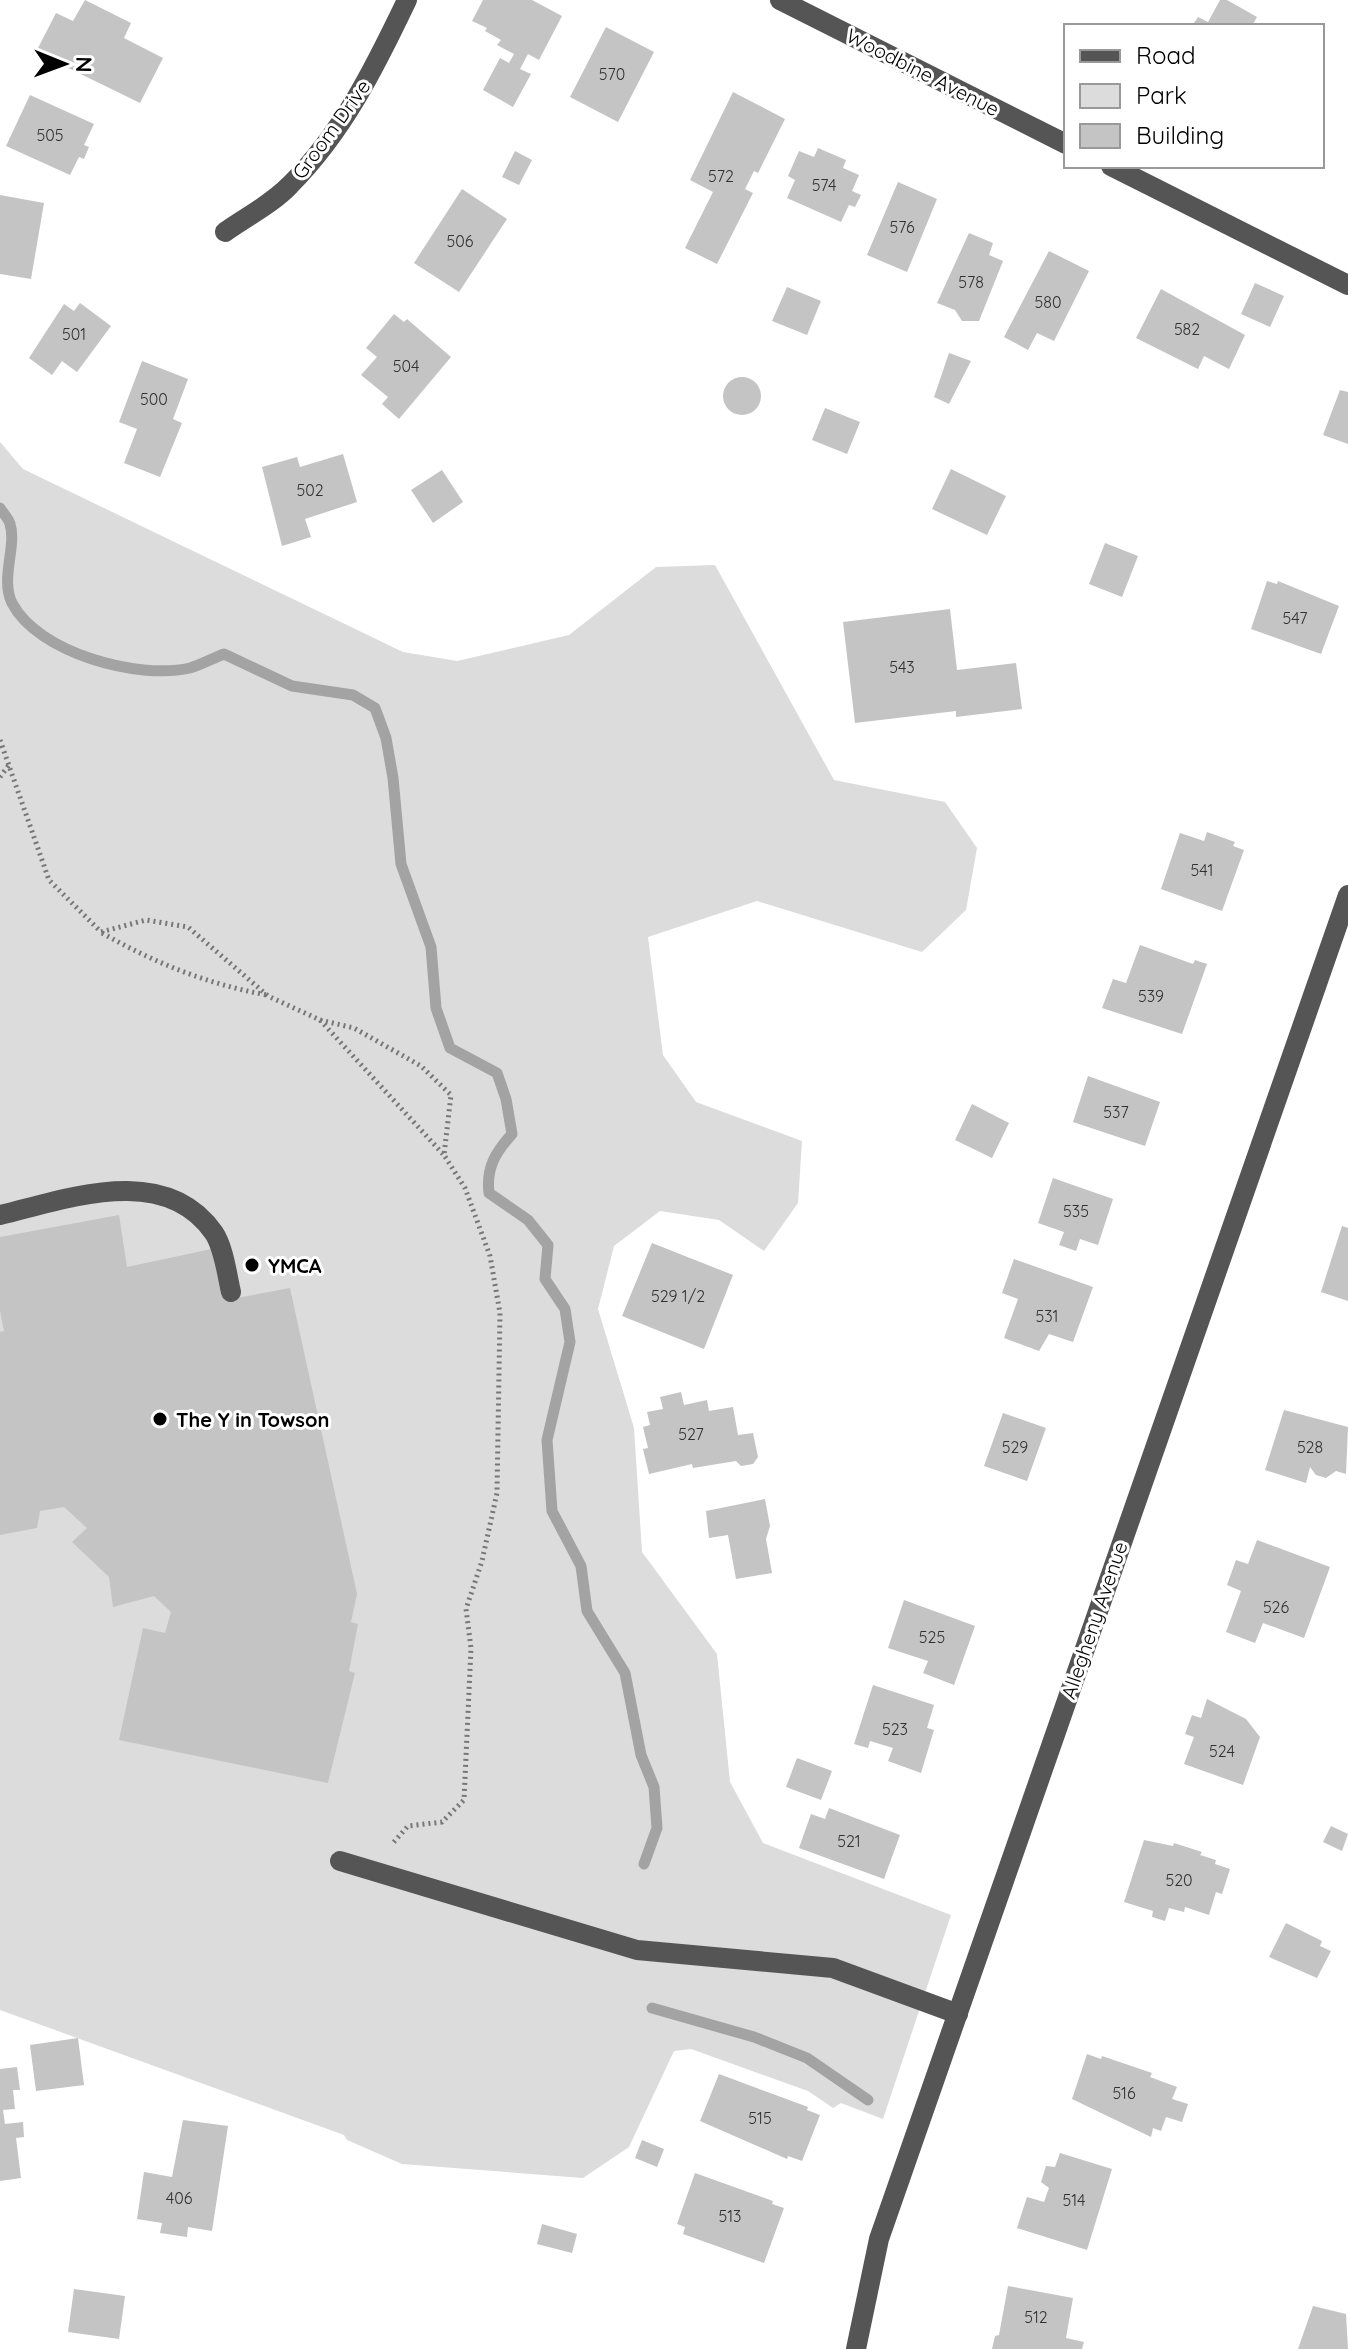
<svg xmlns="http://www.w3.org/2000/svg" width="1348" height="2349" viewBox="0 0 1348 2349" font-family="Quicksand,sans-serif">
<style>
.green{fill:#dcdcdc}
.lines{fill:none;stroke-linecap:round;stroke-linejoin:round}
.stream{stroke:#a3a3a3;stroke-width:11}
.building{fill:#c4c4c4}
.path{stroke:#777;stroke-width:5;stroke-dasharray:2 4;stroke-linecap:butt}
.minor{stroke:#555;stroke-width:20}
.poi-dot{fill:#000;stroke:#fff;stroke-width:3}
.labels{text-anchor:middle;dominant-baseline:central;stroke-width:6;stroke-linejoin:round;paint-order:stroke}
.number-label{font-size:16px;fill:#313131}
.street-label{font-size:20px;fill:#000;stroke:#fff}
.poi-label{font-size:20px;font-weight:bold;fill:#000;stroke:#fff;text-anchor:start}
</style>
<rect width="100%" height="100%" fill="#fff"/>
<path class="green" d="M0,442L23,469L403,652L457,661L569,635L656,567L715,565L834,780L945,802L977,848L966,910L922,952L757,901L648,937L663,1055L696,1102L802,1141L798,1203L764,1251L719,1220L660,1211L614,1246L598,1309L634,1428L642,1552L717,1654L730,1782L763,1843L951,1915L883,2119L841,2103L833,2108L808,2091L691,2049L674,2051L629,2147L583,2178L402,2164L347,2140L344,2135L0,2010Z"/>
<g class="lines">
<g class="stream">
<path d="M0,508C3,513 9,519 10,524C17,546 0,579 12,603C38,653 138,680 190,668C201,665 213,658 224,654L292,686L353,695L375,708L386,738L393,778L401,864L431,947L436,1008L450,1048L497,1073L506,1099L512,1134C495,1153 486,1168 489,1193L528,1220L548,1245L545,1279L565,1309L570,1342L547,1440L552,1511L581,1566L587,1611L625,1673L641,1755L654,1787L657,1828L644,1864"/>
<path d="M652,2008L754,2037L807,2058L868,2100"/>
</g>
</g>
<g class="building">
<path d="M85,0L131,23L124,38L163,58L140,103L54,61L56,57L38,48L56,13L73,21Z"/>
<path d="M483,0H532L562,16L539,60L528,54L520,69L531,74L513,107L483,90L500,58L509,63L514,54L497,45L501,40L485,31L487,28L472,21Z"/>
<path d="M1220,0H1227L1257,17L1252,26H1192L1198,17L1208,22Z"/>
<path d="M606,27L654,52L618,122L570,97Z"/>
<path d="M733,92L785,119L758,173L754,171L745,189L753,193L717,264L685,248L713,192L690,180Z"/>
<path d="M30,95L94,124L84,145L89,147L84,159L79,157L70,175L6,146Z"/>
<path d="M818,148L846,160L843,168L859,175L852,191L861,195L855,207L849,205L841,222L787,198L795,180L788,176L799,151L814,157Z"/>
<path d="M515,151L532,160L519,185L502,177Z"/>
<path d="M898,182L937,199L907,272L867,255Z"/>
<path d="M462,189L507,219L459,292L414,263Z"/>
<path d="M0,195L44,203L31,279L0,274Z"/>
<path d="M969,233L993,243L989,255L1003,261L979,321H962L955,310L937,303Z"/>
<path d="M1049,251L1089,271L1054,341L1037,333L1028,350L1004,337Z"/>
<path d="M1255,283L1284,296L1270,327L1241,314Z"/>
<path d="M787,287L821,301L807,335L772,321Z"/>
<path d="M1161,289L1245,335L1229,369L1204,356L1198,369L1136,338Z"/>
<path d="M80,303L111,326L77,372L62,361L52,375L29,358L64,304L74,311Z"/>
<path d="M394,314L404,322L407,319L451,357L399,419L382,404L388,397L361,375L377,357L366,348Z"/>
<path d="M949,353L971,361L949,404L934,397Z"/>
<path d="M142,361L188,379L173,419L182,423L160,477L124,463L137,429L119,422Z"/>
<circle cx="742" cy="396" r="19"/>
<path d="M1340,390L1348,392V444L1323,435Z"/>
<path d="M825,408L860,422L847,454L812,440Z"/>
<path d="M343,454L357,502L305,519L311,537L282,546L262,467L297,457L300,467Z"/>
<path d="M951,469L1006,496L987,535L932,509Z"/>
<path d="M442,470L463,502L433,523L411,490Z"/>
<path d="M1105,543L1138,556L1122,597L1089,584Z"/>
<path d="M1267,581L1277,584L1278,581L1339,606L1321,654L1251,629Z"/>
<path d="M950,609L957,670L1016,663L1022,709L956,717V711L855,723L843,622Z"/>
<path d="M1207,832L1235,842L1233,846L1244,850L1222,911L1161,889L1180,833L1204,841Z"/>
<path d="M1140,945L1193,964L1195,960L1207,964L1182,1034L1102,1008L1113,979L1126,983Z"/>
<path d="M1088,1076L1160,1102L1145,1146L1073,1122Z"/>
<path d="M972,1104L1009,1123L992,1158L955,1140Z"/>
<path d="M1053,1178L1113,1199L1098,1245L1080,1239L1076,1251L1059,1245L1064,1232L1038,1223Z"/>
<path d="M119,1215L127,1267L216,1248L226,1300L290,1288L357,1594L351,1622L358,1624L349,1671L355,1673L328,1783L119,1740L143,1628L165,1633L171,1612L154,1596L113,1607L109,1577L72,1542L87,1528L64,1507L40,1511L37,1528L0,1535V1332L4,1331L0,1311V1237Z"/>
<path d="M1342,1226L1348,1228V1301L1321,1292Z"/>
<path d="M652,1243L733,1275L704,1349L622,1316Z"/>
<path d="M1014,1259L1093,1287L1073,1342L1049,1334L1039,1351L1004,1338L1018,1299L1002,1293Z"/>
<path d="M681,1392L684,1405L707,1400L709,1411L733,1407L738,1435L753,1433L758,1457L753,1464L741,1466L736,1461L693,1468L692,1464L649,1474L643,1449L648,1448L643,1427L650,1425L647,1412L663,1409L660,1397Z"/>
<path d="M1284,1410L1348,1427L1346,1474L1336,1471L1326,1478L1316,1475L1310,1467L1306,1483L1265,1470Z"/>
<path d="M1003,1413L1046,1428L1027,1481L984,1466Z"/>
<path d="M765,1499L770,1526L766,1539L772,1573L736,1579L728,1535L709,1538L706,1511Z"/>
<path d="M1257,1540L1330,1567L1304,1638L1263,1623L1255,1643L1226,1632L1241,1591L1227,1585L1236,1560L1248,1564Z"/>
<path d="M904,1600L975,1626L954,1685L923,1673L928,1661L888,1648Z"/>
<path d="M873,1685L934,1705L927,1728L934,1730L921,1773L888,1761L893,1748L870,1741L868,1748L854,1744Z"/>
<path d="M1207,1699L1246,1719L1260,1737L1243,1785L1184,1764L1194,1737L1185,1734L1192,1715L1201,1718Z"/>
<path d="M797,1758L832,1771L821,1800L786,1787Z"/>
<path d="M829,1808L900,1835L884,1879L799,1848L811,1814L825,1819Z"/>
<path d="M1331,1826L1348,1834L1342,1851L1323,1842Z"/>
<path d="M1144,1840L1173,1846L1174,1843L1202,1852L1200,1855L1216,1860L1215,1864L1230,1869L1222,1894L1216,1892L1209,1915L1185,1907L1184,1912L1169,1908L1165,1921L1152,1917L1153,1911L1124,1902Z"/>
<path d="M1286,1923L1322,1941L1320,1946L1331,1951L1317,1978L1269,1957Z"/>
<path d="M78,2038L84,2085L36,2091L30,2045Z"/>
<path d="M1087,2054L1101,2059L1102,2056L1152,2073L1150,2077L1177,2087L1172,2099L1188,2104L1182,2122L1166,2117L1161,2131L1153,2128L1151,2137L1072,2099Z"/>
<path d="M17,2067L20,2090H13L15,2109L3,2110L5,2124L23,2122L24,2137L16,2138L21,2178L0,2181V2069Z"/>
<path d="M719,2074L808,2107L807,2110L820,2115L802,2161L788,2156L787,2159L700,2121Z"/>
<path d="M183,2120L228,2126L212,2231L188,2227L187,2237L160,2233L162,2223L137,2219L144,2172L172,2177Z"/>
<path d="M642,2140L664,2149L657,2167L635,2158Z"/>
<path d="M1060,2153L1112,2169L1087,2250L1017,2228L1027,2197L1044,2202L1049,2188L1041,2182L1046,2166L1055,2167Z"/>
<path d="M695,2173L773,2201L772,2204L784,2208L764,2263L683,2234L685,2227L677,2224Z"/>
<path d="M542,2224L577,2234L572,2253L537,2244Z"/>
<path d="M1008,2286L1073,2298L1066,2338L1084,2342L1082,2349H992L995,2336L999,2335Z"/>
<path d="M74,2289L125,2296L119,2339L68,2332Z"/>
<path d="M1313,2306L1346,2314L1348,2349H1298Z"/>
</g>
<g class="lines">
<g class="path">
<path d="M0,740L49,880L101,932L146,920L188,927L268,996L320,1020L354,1028L421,1066L451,1095L444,1155L465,1188L490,1256L500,1313L497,1493L482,1561L466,1609L471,1648L464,1800L442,1822L408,1826L392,1844"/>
<path d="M0,777L9,765"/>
<path d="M102,933C155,963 207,984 267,995"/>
<path d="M320,1020L443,1154"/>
</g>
<g class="minor">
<path d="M780,0L1066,144"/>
<path d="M1111,166L1348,285"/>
<path d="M225,232C246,217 272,204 290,185C343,132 375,67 407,0"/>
<path d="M0,1215C67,1199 165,1162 214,1233C224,1248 227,1275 231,1292"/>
<path d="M340,1861L637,1950L833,1968L958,2014"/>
<path d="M856,2349L879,2239L1348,895"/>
</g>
</g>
<g class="poi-dot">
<circle cx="252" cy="1265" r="8"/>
<circle cx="160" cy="1419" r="8"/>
</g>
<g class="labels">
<g class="number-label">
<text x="612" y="74">570</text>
<text x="50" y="135">505</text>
<text x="721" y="176">572</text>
<text x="824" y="185">574</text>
<text x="902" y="227">576</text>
<text x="460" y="241">506</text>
<text x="971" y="282">578</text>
<text x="1048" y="302">580</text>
<text x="1187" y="329">582</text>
<text x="74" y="334">501</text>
<text x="406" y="366">504</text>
<text x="154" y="399">500</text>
<text x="310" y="490">502</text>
<text x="1295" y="618">547</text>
<text x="902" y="667">543</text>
<text x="1202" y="870">541</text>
<text x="1151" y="996">539</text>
<text x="1116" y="1112">537</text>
<text x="1076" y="1211">535</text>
<text x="678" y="1296">529 1/2</text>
<text x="1047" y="1316">531</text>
<text x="691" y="1434">527</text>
<text x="1015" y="1447">529</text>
<text x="1310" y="1447">528</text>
<text x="1276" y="1607">526</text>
<text x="932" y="1637">525</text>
<text x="895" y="1729">523</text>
<text x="1222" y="1751">524</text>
<text x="849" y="1841">521</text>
<text x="1179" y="1880">520</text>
<text x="1124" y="2093">516</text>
<text x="760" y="2118">515</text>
<text x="179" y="2198">406</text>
<text x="1074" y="2200">514</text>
<text x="730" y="2216">513</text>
<text x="1036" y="2317">512</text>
</g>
<g class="street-label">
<text transform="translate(923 72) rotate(27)">Woodbine Avenue</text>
<text transform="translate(331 129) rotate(-54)">Groom Drive</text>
<text transform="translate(1094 1620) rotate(-71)">Allegheny Avenue</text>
</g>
<g class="poi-label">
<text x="268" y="1265">YMCA</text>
<text x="176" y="1419">The Y in Towson</text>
</g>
</g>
<rect x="1064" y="24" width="260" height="144" fill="#ffffff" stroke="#999999" stroke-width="2"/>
<rect x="1080" y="50" width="40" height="12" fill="#555555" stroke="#999999" stroke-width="2"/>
<text x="1136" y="64" font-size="24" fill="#000000">Road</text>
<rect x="1080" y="84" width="40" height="24" fill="#dcdcdc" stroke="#999999" stroke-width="2"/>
<text x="1136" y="104" font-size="24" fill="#000000">Park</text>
<rect x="1080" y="124" width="40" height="24" fill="#c4c4c4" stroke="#999999" stroke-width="2"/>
<text x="1136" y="144" font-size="24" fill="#000000">Building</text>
<g transform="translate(64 64) rotate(91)" stroke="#ffffff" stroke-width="6" paint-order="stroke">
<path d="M0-6L14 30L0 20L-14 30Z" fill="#000000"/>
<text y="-12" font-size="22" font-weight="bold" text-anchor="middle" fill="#000000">N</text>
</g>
</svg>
